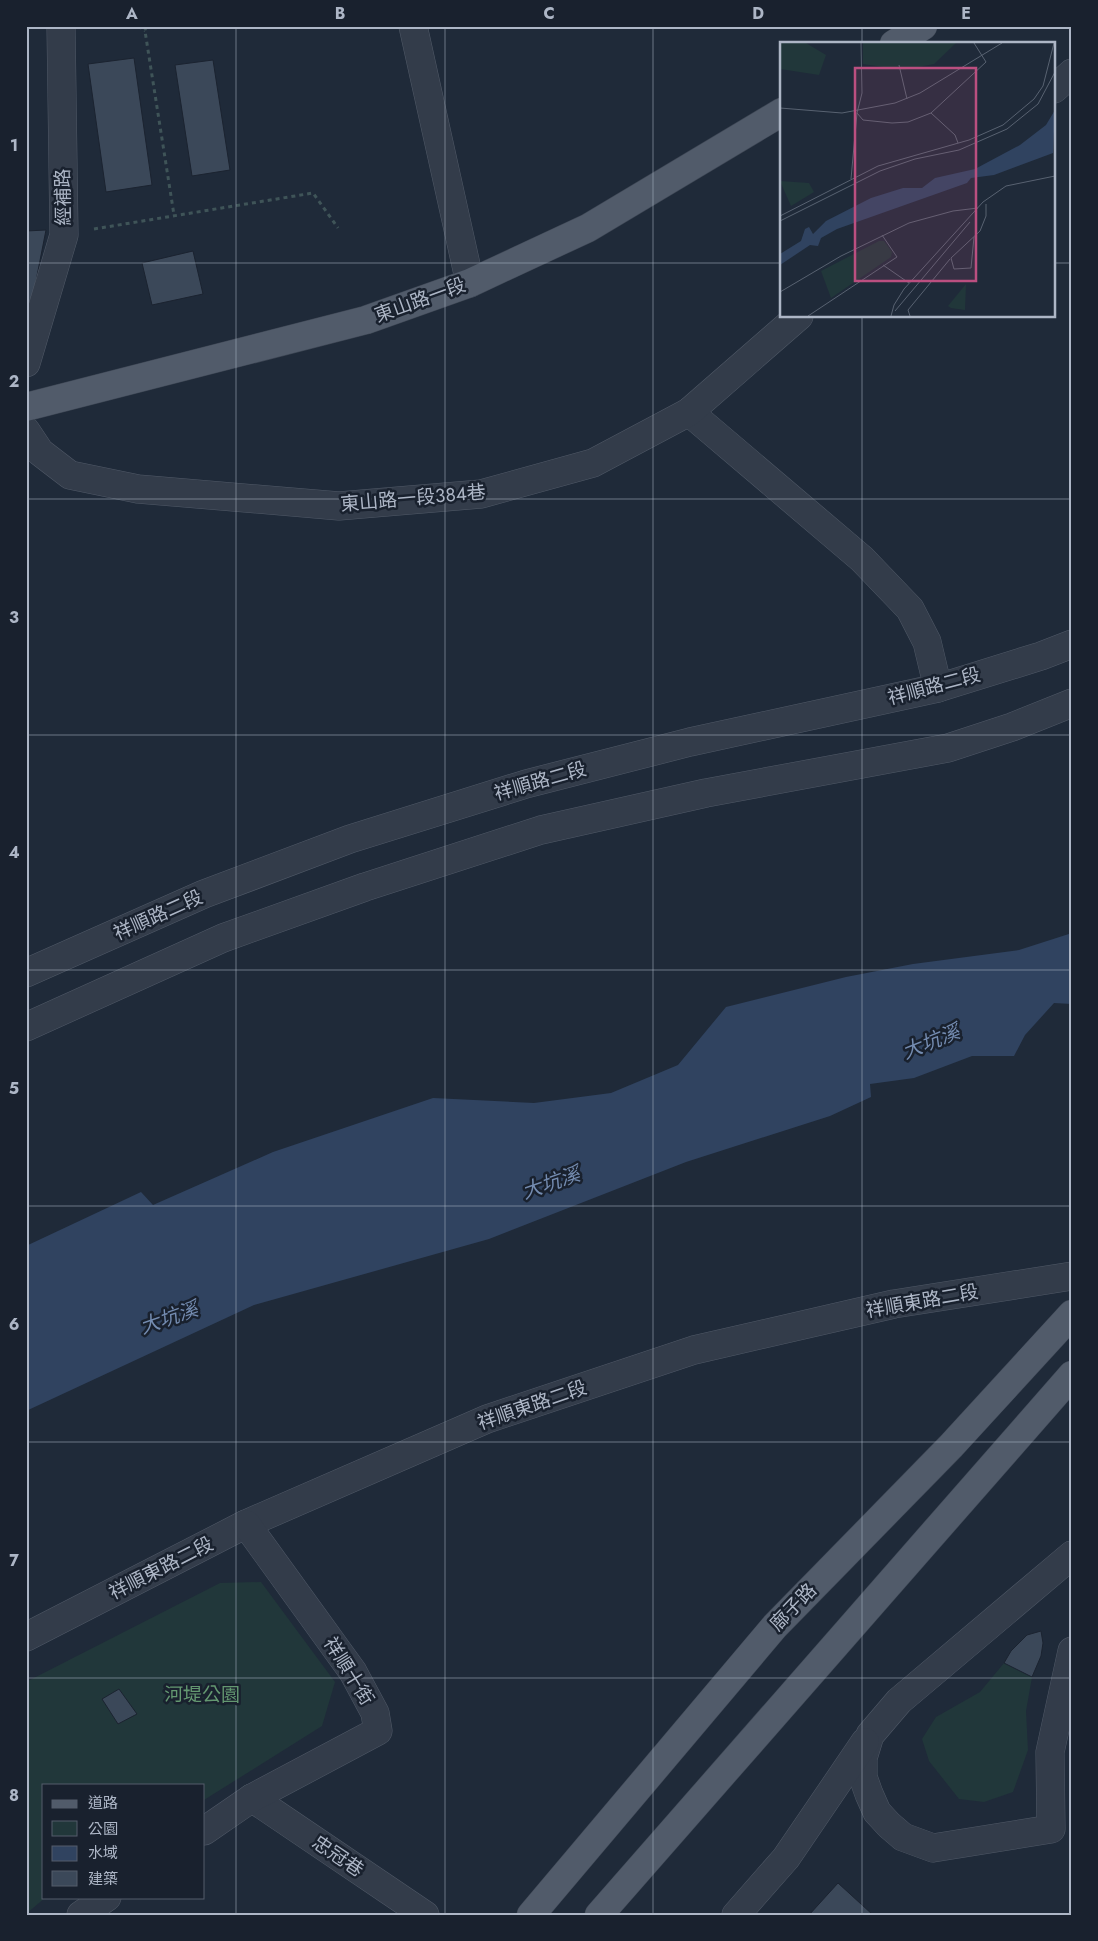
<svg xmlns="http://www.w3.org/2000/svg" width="1098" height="1941" viewBox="0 0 1098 1941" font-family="Jost,'Noto Sans TC',sans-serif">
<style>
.green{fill:#21373a}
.water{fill:#304360}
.building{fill:#3b4859;stroke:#1b2330}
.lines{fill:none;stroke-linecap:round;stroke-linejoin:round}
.minor-casing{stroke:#505967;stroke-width:29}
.major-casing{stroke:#3c4553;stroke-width:29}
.path{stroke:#3f5458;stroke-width:3;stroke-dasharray:4 4;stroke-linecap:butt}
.minor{stroke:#333c4a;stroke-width:28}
.major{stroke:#515b6a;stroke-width:28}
.grid{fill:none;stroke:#adb6c6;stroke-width:1;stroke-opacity:0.55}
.labels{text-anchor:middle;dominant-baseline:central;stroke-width:5;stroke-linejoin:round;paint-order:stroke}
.street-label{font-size:19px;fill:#adb6c6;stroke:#19212e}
.park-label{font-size:19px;fill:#649871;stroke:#19212e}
.water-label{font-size:20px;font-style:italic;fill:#748cb1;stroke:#19212e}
.inset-road{fill:none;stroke:#586271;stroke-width:1}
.view{fill:#bb4f80;fill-opacity:0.15;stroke:#bb4f80;stroke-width:2.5}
.inset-edge{fill:none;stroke:#adb6c6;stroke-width:2.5}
.neatline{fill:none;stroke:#adb6c6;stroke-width:2}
.grid-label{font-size:16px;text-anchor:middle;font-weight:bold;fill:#adb6c6}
</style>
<rect width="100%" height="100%" fill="#1f2a39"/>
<g class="green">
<path d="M261,1582L335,1682L322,1726L204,1800V1785H44V1897H46L26,1914V1682L220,1583Z"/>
<path d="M1004,1663L1032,1677L1026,1711L1028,1750L1013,1792L984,1802L959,1799L929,1761L922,1739L936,1717L980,1692Z"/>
</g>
<path class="water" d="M1072,933V1004L1054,1003L1025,1035L1014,1056H972L914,1078L870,1084L871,1097L830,1116L686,1162L489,1239L254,1305L26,1411V1246L141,1192L153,1205L273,1152L433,1098L534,1103L611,1093L678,1065L726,1007L846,977L913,964L1019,950Z"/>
<g class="building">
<path d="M134,58L152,185L106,192L88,64Z"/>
<path d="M213,60L230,170L192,176L175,65Z"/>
<path d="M46,230L26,332V231Z"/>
<path d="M193,251L203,294L152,305L142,263Z"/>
<path d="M1041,1631L1043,1643L1041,1656L1032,1677L1004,1663L1011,1651L1027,1635Z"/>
<path d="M119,1689L137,1714L118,1724L102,1699Z"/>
<path d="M838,1883L873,1915H809Z"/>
</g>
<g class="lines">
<defs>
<g id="minor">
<path d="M413,26L470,283"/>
<path d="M1054,89L1072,73"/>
<path d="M26,363L64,235L61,26"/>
<path d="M689,412L862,559L910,609L927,642L938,688"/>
<path d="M26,431L40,452L70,475L138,489L339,506L481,494L593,463L689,412L799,316"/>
<path d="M26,973L204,894L350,839L526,784L690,742L938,688L1041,656L1072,644"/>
<path d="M26,1027L223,938L365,887L541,830L706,793L948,748L1012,727L1072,703"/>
<path d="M1072,1555L899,1701L870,1735L863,1758V1777L869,1794L877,1812L889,1825L903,1837L933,1848L1051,1829L1050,1752L1072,1651"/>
<path d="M26,1637L246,1524L487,1419L694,1350L894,1304L1072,1276"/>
<path d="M252,1798L425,1915"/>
<path d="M204,1831L252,1798L378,1731L375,1713L353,1672L246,1524"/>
<path d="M81,1915L107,1897"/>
<path d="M736,1915L786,1858L865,1742"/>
</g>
<g id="major">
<path d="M894,44L923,26"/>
<path d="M26,407L366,320L470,283L588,228L782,112"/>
<path d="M531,1915L775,1626L951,1446L1072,1314"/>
<path d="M599,1915L1072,1375"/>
</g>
</defs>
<use href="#minor" class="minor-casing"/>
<use href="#major" class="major-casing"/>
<g class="path">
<path d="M138,26L145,31"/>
<path d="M146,26L145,31L174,215"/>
<path d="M94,229L313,193L338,228"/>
</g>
<use href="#minor" class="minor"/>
<use href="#major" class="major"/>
</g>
<path class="grid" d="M236,26V1915M445,26V1915M653,26V1915M862,26V44M26,263H782M1054,263H1072M862,316V1915M26,499H1072M26,735H1072M26,970H1072M26,1206H1072M26,1442H1072M26,1678H1072"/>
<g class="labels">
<g class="street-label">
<text transform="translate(63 197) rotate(-91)">經補路</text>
<text transform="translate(420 300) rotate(-20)">東山路一段</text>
<text transform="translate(413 498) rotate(-5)">東山路一段384巷</text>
<text transform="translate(934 686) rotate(-15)">祥順路二段</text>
<text transform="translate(540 781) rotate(-16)">祥順路二段</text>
<text transform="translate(158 915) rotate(-24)">祥順路二段</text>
<text transform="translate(922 1301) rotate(-10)">祥順東路二段</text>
<text transform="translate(532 1405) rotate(-19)">祥順東路二段</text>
<text transform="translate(161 1568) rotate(-27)">祥順東路二段</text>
<text transform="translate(793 1607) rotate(-46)">廍子路</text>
<text transform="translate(349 1671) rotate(58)">祥順十街</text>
<text transform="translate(338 1856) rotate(34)">忠冠巷</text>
</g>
<g class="park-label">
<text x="202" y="1694">河堤公園</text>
</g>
<g class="water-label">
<text transform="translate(931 1042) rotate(-22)">大坑溪</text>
<text transform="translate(551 1183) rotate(-19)">大坑溪</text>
<text transform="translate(169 1318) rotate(-19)">大坑溪</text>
</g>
</g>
<g transform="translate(780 42)">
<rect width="275" height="275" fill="#1f2a39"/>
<path d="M0,1H26L46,13L39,33L0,27ZM83,1H176L154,22L123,28L83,22ZM0,139L29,141L34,150L11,164ZM99,199H104L112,210L111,215L51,256L41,229ZM186,242L185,268L171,266L168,264Z" fill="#21373a"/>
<path d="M275,68L273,111L214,133L191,136L187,141L57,187L41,196L38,204L30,203L0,223V212L21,199L25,187L29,185L33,192L46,179L91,156L123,146H142L155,136L195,127L240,103L266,83Z" fill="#304360"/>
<path class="inset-road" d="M119,23L127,57M0,66L62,71L115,61L140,51L222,1M77,71L83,78L112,81L128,80L151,71L206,20L194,1M151,71L175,93L178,101M71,137L77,71L82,51L81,1M0,174L98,124L189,98L223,83L254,57L263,44L274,1M0,179L100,129L135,117L179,108L227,87L258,62L275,30M194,195L191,226L174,227L171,216L200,189L206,174V162M103,223L129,241M0,250L61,214L129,181L173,169L198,166M115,269L190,180M28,274L117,215L102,193M111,274L114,263L124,247L203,160L226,144L275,134M130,274L128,268L170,217"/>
<path class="view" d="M75,26H196V239H75Z"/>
<rect width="275" height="275" class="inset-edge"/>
</g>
<rect width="1098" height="1941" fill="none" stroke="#19212e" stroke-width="55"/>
<rect x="42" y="1784" width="162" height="115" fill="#19212e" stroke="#545d6b"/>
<rect x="52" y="1800" width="25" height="8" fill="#515b6a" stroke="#545d6b"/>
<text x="88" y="1808" font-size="15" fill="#adb6c6">道路</text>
<rect x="52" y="1821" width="25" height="15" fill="#21373a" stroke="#545d6b"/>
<text x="88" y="1834" font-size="15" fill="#adb6c6">公園</text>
<rect x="52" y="1846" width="25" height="15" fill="#304360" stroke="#545d6b"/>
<text x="88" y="1858" font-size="15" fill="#adb6c6">水域</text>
<rect x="52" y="1871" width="25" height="15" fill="#3b4859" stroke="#545d6b"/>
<text x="88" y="1884" font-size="15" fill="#adb6c6">建築</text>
<rect x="28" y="28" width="1042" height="1886" class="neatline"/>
<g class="grid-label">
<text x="132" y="19">A</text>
<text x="340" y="19">B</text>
<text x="549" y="19">C</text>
<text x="758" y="19">D</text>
<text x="966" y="19">E</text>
<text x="14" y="151">1</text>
<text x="14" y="387">2</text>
<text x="14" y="623">3</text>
<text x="14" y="858">4</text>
<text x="14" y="1094">5</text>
<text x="14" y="1330">6</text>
<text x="14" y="1566">7</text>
<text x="14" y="1801">8</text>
</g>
</svg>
